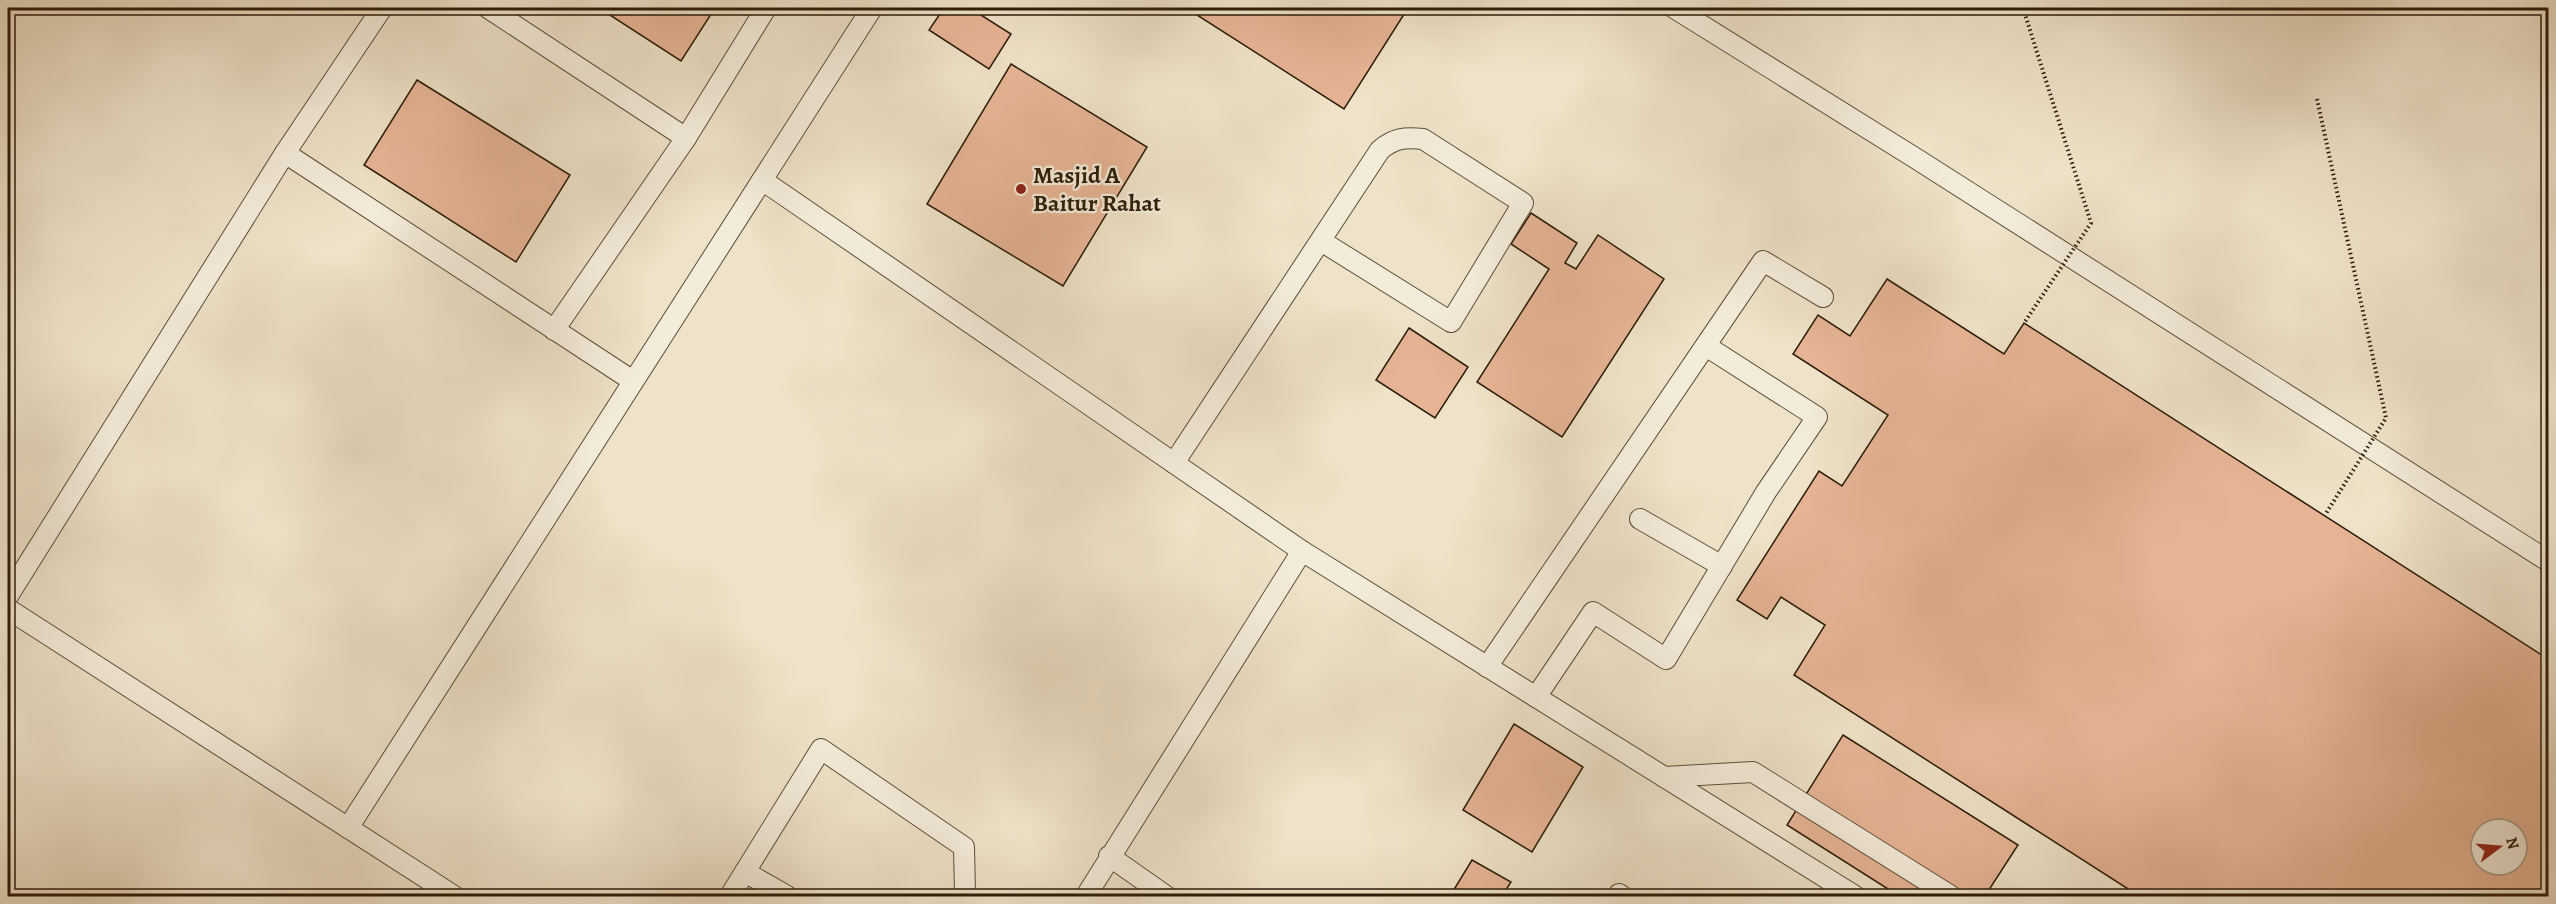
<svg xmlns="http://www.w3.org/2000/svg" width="2556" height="904" viewBox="0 0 2556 904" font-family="Alegreya,serif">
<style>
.building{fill:#e6b494;stroke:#2c1d08;stroke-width:1.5;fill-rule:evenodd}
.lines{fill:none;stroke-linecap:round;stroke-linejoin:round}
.service-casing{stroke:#5c4e38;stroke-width:22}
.service{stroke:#f4ecdb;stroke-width:20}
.path-bridge{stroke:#2c1d08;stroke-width:4;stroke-dasharray:1.5 3;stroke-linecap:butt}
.poi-dot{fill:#8f2418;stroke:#f4ecdb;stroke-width:2}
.labels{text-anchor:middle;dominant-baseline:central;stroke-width:4.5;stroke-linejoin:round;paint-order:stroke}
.poi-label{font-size:24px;font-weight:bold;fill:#2c1d08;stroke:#f4ecdb;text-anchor:start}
</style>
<rect width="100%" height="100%" fill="#eee2c8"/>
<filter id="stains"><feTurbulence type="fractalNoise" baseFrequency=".00333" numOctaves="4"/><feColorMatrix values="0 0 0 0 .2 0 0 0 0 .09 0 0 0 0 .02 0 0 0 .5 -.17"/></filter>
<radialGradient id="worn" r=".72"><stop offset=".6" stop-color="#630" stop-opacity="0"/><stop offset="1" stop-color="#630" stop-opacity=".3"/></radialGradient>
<g class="building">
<path d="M599,8H715L681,61Z"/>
<path d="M816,8H832L827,15Z"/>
<path d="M944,8H970L1011,34L989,69L929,30Z"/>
<path d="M1186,8H1408L1344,109Z"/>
<path d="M1011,64L1147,147L1063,286L927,204Z"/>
<path d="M417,80L570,175L516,262L364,165Z"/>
<path d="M1531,213L1577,243L1565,263L1576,269L1598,235L1664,279L1562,437L1477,382L1549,269L1511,244Z"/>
<path d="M1887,279L2004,354L2024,323L2548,659V896H2139L1794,675L1825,625L1781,597L1767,619L1737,600L1819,471L1842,486L1888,415L1793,354L1818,315L1850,336ZM2481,829H2517V865H2481Z"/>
<path d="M1409,328L1468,367L1435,418L1376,380Z"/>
<path d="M1514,724L1583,767L1532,852L1463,810Z"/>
<path d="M1843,735L2018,845L1985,896H1899L1787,825Z"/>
<path d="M1472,860L1511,882L1502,896H1450Z"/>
</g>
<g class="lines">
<defs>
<g id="service">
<path d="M488,8L686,138"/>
<path d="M1674,8L1912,156L2548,561"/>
<path d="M285,153L633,381"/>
<path d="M762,180L1302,551"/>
<path d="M554,330L686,138L766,8"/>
<path d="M1174,463L1380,150C1394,138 1405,137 1423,139L1523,203L1451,322L1321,241"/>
<path d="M1640,519L1722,566"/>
<path d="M8,596L285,153L382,8"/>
<path d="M8,609L454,896"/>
<path d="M1487,667L1763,261L1823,297"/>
<path d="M1536,697L1593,612L1666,659L1766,492L1817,417L1706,346"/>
<path d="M1664,777L1753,772L1951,896"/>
<path d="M348,828L872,8"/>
<path d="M1109,856L1166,896"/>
<path d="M745,872L787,896"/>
<path d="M730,896L821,749L964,847L965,894L963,896"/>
<path d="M1086,896L1302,551L1855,896"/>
<path d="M1618,896L1619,894L1622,896"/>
</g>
</defs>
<use href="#service" class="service-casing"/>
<use href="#service" class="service"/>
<g class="path-bridge">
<path d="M2023,8L2091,223L2024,323"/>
<path d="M2317,99L2386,418L2325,515"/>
</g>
</g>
<circle class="poi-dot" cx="1021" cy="189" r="6"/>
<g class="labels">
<g class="poi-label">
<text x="1033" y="175">Masjid A<tspan x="1033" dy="28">Baitur Rahat</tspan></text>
</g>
</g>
<rect width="2556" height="904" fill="none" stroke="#eee2c8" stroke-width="30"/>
<rect x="9" y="9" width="2538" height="886" fill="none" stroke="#2c1d08" stroke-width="3"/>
<rect x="15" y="15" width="2526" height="874" fill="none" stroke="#2c1d08" stroke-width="1.5"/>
<g transform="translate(2499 847) rotate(74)"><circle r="28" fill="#f4ecdb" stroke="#a49987" stroke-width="1.5"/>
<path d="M0-4.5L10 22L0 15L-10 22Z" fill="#8f2418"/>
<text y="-9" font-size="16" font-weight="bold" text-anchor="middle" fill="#2c1d08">N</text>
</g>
<rect width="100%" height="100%" filter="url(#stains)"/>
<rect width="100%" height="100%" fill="url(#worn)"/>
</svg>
